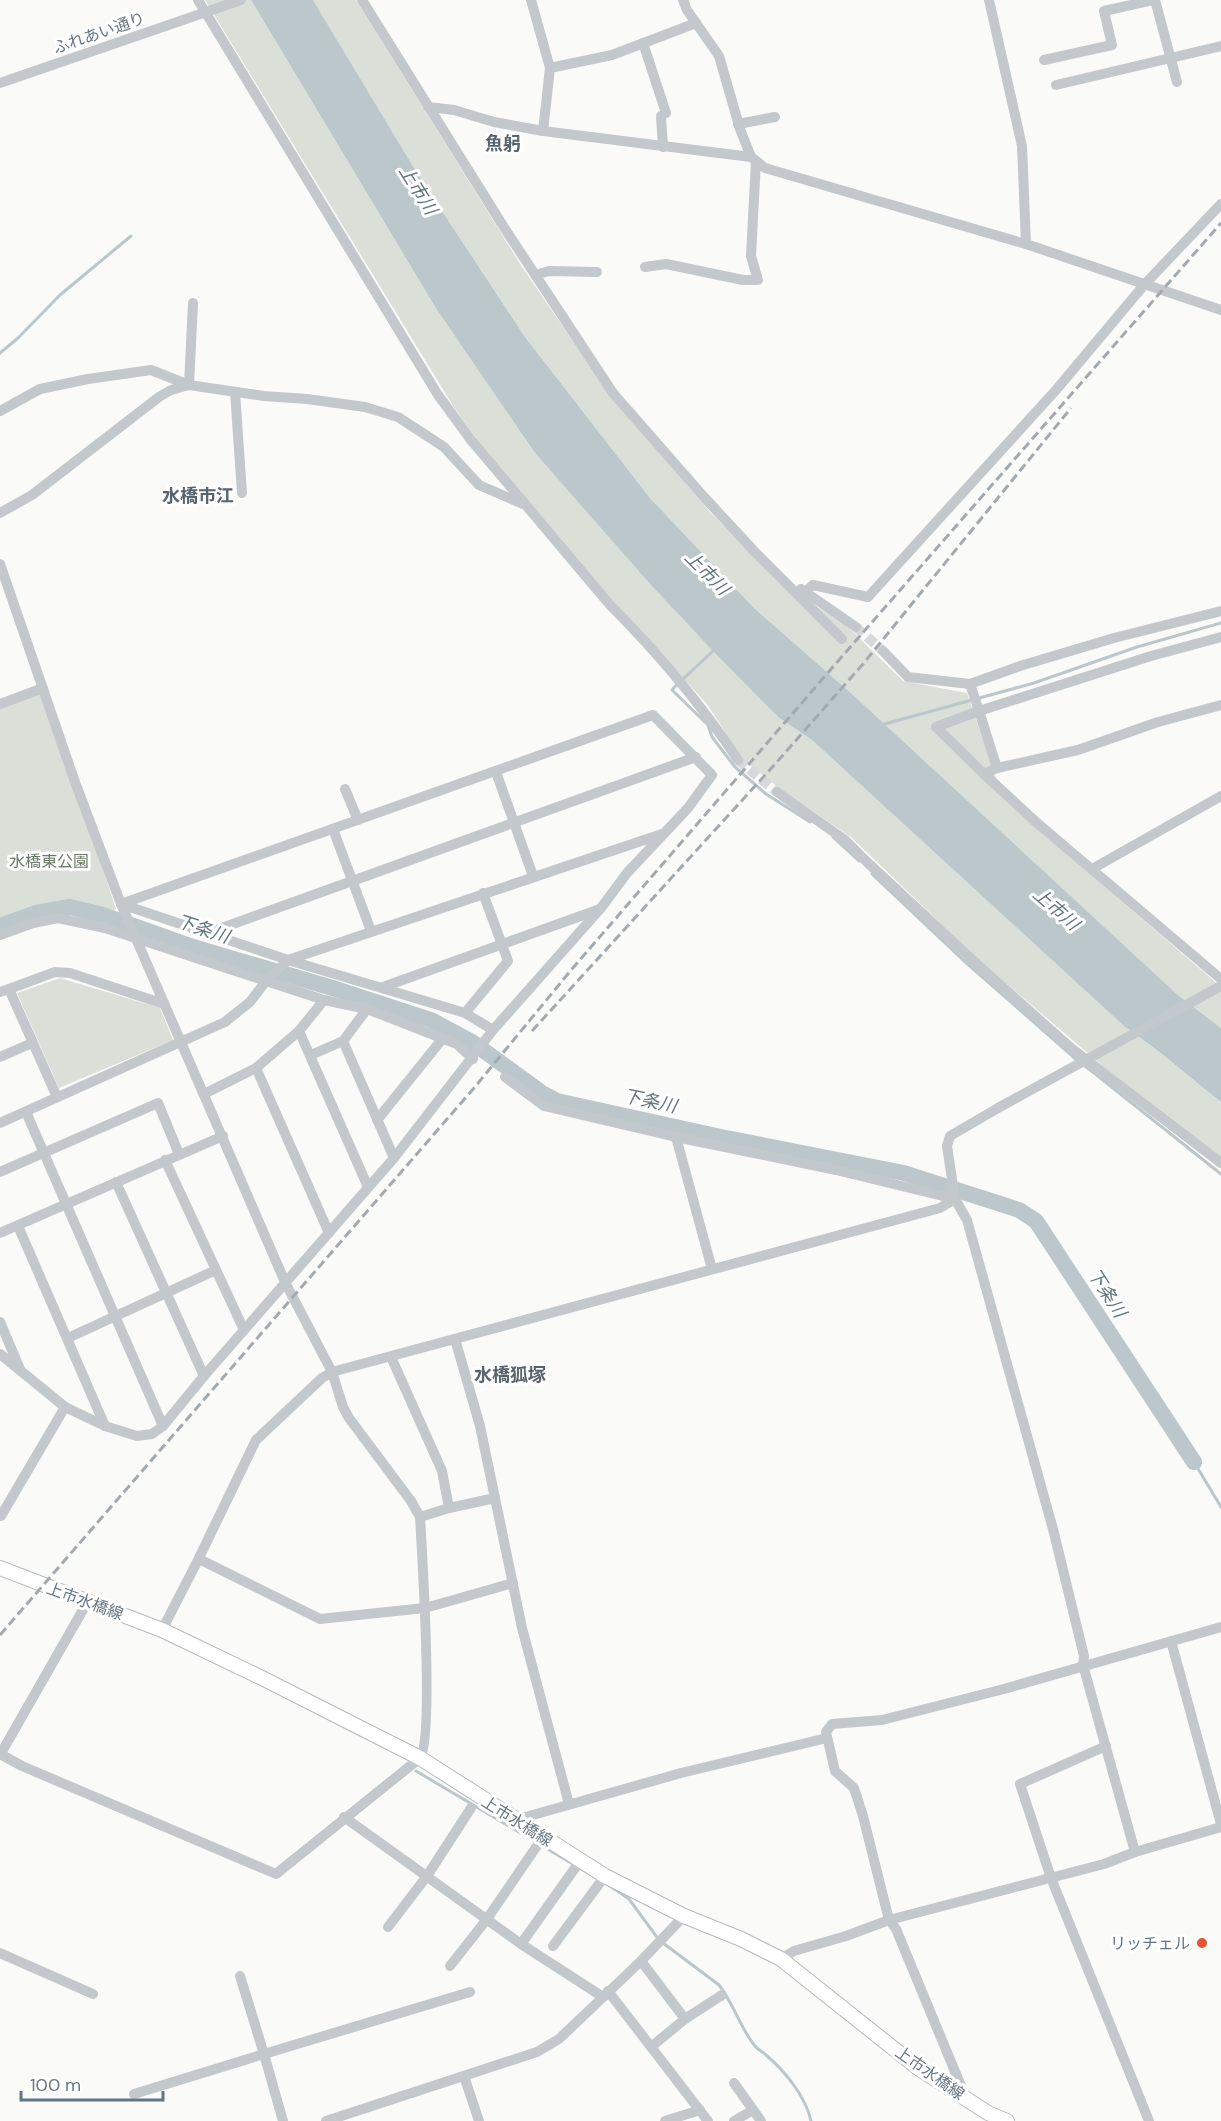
<svg xmlns="http://www.w3.org/2000/svg" width="1221" height="2121" viewBox="0 0 1221 2121" font-family="'DM Sans','Noto Sans JP',sans-serif">
<style>
.green{fill:#dadfd7}
.water{fill:#bbc7cb}
.lines{fill:none;stroke-linecap:round;stroke-linejoin:round}
.stream{stroke:#bbc7cb;stroke-width:3}
.river{stroke:#bbc7cb;stroke-width:16}
.minor-tunnel{stroke:#d5d9db;stroke-width:10;stroke-dasharray:10 5;stroke-linecap:butt}
.major-casing{stroke:#b5babe;stroke-width:16}
.minor{stroke:#c3c8cc;stroke-width:10}
.major{stroke:#fff;stroke-width:14}
.rail{stroke:#a2aab0;stroke-width:3;stroke-dasharray:9 4.5;stroke-linecap:butt}
.poi-dot{fill:#e4572e;stroke:#fff;stroke-width:2}
.labels{text-anchor:middle;dominant-baseline:central;stroke-width:6;stroke-linejoin:round;paint-order:stroke}
.street-label{font-size:16px;fill:#657683;stroke:#fff}
.park-label{font-size:16px;fill:#687a64;stroke:#fff}
.poi-label{font-size:16px;fill:#657683;stroke:#fff;text-anchor:end}
.neighbourhood-label{font-size:18px;font-weight:bold;fill:#57646e;stroke:#fff}
.water-label{font-size:18px;font-style:italic;fill:#60757c;stroke:#fff}
</style>
<rect width="100%" height="100%" fill="#fafaf8"/>
<g class="green">
<path d="M205,0H251L396,241L466,351L535,453L682,618L778,717L812,740L1125,1027C1158,1050 1189,1077 1221,1102V1159L1104,1067L979,960L852,838L778,787L743,760L707,704L599,587L484,449L455,409Z"/>
<path d="M313,0H356L522,267L581,353L623,410L710,512L780,584L845,624L903,681L967,693L996,778L1061,849L1221,987V1028L1179,996L852,694L754,608L650,498L525,337L417,173Z"/>
<path d="M43,688L116,909L103,915L70,907L36,913L0,926V704Z"/>
<path d="M60,978L160,1008L173,1040L59,1088L17,993Z"/>
</g>
<path class="water" d="M251,0H313L417,173L525,337L650,498L754,608L852,694L1179,996L1221,1028V1102C1189,1077 1159,1050 1125,1027L812,740L778,717L713,651L652,586L535,453L436,308Z"/>
<g class="lines">
<g class="stream">
<path d="M0,353L18,338L60,295L131,236"/>
<path d="M683,679L713,651"/>
<path d="M678,683L672,690L708,725L712,737L735,767L766,794L810,822"/>
<path d="M881,725L1034,683L1137,647L1221,623"/>
<path d="M833,837L859,861"/>
<path d="M872,874L963,960L1078,1061"/>
<path d="M1084,1065L1221,1174"/>
<path d="M1194,1462L1221,1507"/>
<path d="M416,1771L593,1876"/>
<path d="M607,1884L629,1899L659,1940L719,1985C734,2004 740,2028 755,2046C758,2050 763,2052 766,2055C785,2071 806,2097 811,2121"/>
</g>
<path class="river" d="M0,926L36,913L70,907L103,915L193,947L336,989L431,1020L472,1042L542,1093L557,1101L721,1137L904,1173L1019,1210L1036,1221L1194,1462"/>
<g class="minor-tunnel">
<path d="M856,627L883,651"/>
<path d="M738,760L777,792"/>
</g>
<defs>
<path id="major" d="M0,1568L162,1630L262,1678L420,1758L605,1876L684,1916L741,1939L781,1959L918,2068L988,2113L1007,2121"/>
</defs>
<use href="#major" class="major-casing"/>
<g class="minor">
<path d="M198,0L438,395L471,440L610,605C657,652 701,704 738,760"/>
<path d="M362,0L505,229L613,393L704,497L754,551L842,639"/>
<path d="M531,0L550,68"/>
<path d="M683,0L687,10L719,56L740,129L751,157L765,168L1026,244L1221,310"/>
<path d="M989,0L1022,146L1026,244"/>
<path d="M1155,0L1177,82"/>
<path d="M643,43L666,113L661,116L663,147"/>
<path d="M1044,60L1112,45L1104,11L1153,0"/>
<path d="M0,83L241,0"/>
<path d="M1056,85L1221,46"/>
<path d="M428,107L454,110L494,122L543,131L751,157"/>
<path d="M738,124L775,117"/>
<path d="M543,131L550,68L612,55L696,23"/>
<path d="M645,267L666,264L743,280H758L751,256L756,161"/>
<path d="M535,275L549,271L597,272"/>
<path d="M235,392L242,493"/>
<path d="M0,411L40,389L88,379L151,370L189,385L193,303"/>
<path d="M0,513L32,495L159,397L171,390L189,385L264,396L307,399L365,407L398,417L444,447L479,485L523,504"/>
<path d="M0,564L75,782L121,904L285,1282L332,1372L343,1407L349,1418L411,1501L420,1517C422,1552 434,1739 420,1758L276,1874L22,1766L0,1754"/>
<path d="M801,589L856,627"/>
<path d="M806,591L813,585L868,597L1056,390L1144,285L1221,204"/>
<path d="M883,651L908,677L970,684L1020,666L1114,638L1221,611"/>
<path d="M970,684L979,711L936,727L984,774"/>
<path d="M0,704L43,688"/>
<path d="M1221,705L1158,722L1078,750L997,768L984,774L1036,822L1221,979"/>
<path d="M997,768L979,711L1151,656L1221,637"/>
<path d="M496,772L533,876"/>
<path d="M345,789L358,820"/>
<path d="M777,792L845,840L867,862L979,966L1071,1048L1221,1163"/>
<path d="M333,829L371,931"/>
<path d="M1092,869L1221,796"/>
<path d="M121,904L288,960L465,1013L493,1030"/>
<path d="M208,933L696,757"/>
<path d="M0,935L33,923L58,918L105,928L324,1000L367,1009L457,1044L473,1059"/>
<path d="M383,987L600,909"/>
<path d="M9,989L55,972L70,973L164,1004"/>
<path d="M0,992L9,989L57,1097"/>
<path d="M465,1013L508,961L483,893"/>
<path d="M299,1031L368,1187"/>
<path d="M343,1041L394,1158"/>
<path d="M311,1055L343,1041L367,1009"/>
<path d="M0,1057L32,1043"/>
<path d="M256,1068L329,1233"/>
<path d="M505,1077L544,1106L676,1137L836,1170L955,1199"/>
<path d="M204,1094L256,1068L299,1031L324,1000"/>
<path d="M26,1112L163,1426"/>
<path d="M377,1120L443,1038"/>
<path d="M0,1123L225,1022L250,1002L266,981L288,960L662,834"/>
<path d="M676,1137L712,1269"/>
<path d="M165,1160L244,1330"/>
<path d="M0,1172L158,1103L179,1154"/>
<path d="M116,1182L204,1376"/>
<path d="M18,1226L105,1426"/>
<path d="M0,1233L223,1136"/>
<path d="M0,1322L20,1369"/>
<path d="M68,1338L216,1270"/>
<path d="M455,1339L480,1426L522,1628L569,1804"/>
<path d="M0,1354L65,1407L105,1426L137,1436L152,1434L163,1426L204,1376L394,1158L493,1030L601,908L627,873L688,808L712,775L653,715L121,904"/>
<path d="M391,1357L442,1471L449,1508"/>
<path d="M1,1516L65,1407"/>
<path d="M420,1517L449,1508L495,1498"/>
<path d="M199,1559L320,1619L425,1608L513,1583"/>
<path d="M162,1630L197,1562L256,1440L322,1378L332,1372L940,1208L955,1199"/>
<path d="M1171,1641L1221,1824"/>
<path d="M1106,1746L1020,1784L1051,1878L1149,2121"/>
<path d="M0,1755L88,1601"/>
<path d="M344,1817L521,1944L603,1997"/>
<path d="M515,1820L681,1773L827,1738"/>
<path d="M1135,1852L1083,1665L1084,1656L1053,1529L967,1220L955,1199L947,1146L950,1136L998,1108L1221,986"/>
<path d="M388,1927L427,1876L471,1808"/>
<path d="M521,1944L580,1861"/>
<path d="M553,1946L605,1876"/>
<path d="M0,1953L93,1994"/>
<path d="M781,1959L794,1951L846,1936L889,1920L1104,1864L1135,1852L1221,1827"/>
<path d="M641,1961L685,2019L651,2047"/>
<path d="M450,1966L487,1919L543,1837"/>
<path d="M240,1976L264,2054L470,1992"/>
<path d="M608,1991L708,2121"/>
<path d="M685,2019L722,1995"/>
<path d="M464,2076L479,2121"/>
<path d="M734,2083L761,2121"/>
<path d="M134,2094L264,2054L283,2121"/>
<path d="M959,2094L961,2086L896,1929L889,1920L863,1816L854,1788L835,1771L826,1732L832,1724L882,1720L1004,1689L1221,1627"/>
<path d="M326,2121L537,2052L559,2039L641,1961L684,1916"/>
<path d="M665,2121L700,2110"/>
<path d="M734,2121L753,2110"/>
</g>
<use href="#major" class="major"/>
<g class="rail">
<path d="M532,1031L776,763L863,664L1071,408"/>
<path d="M0,1635L474,1088L572,969L825,676L1221,223"/>
</g>
</g>
<circle class="poi-dot" cx="1202" cy="1943" r="6"/>
<g class="labels">
<g class="street-label">
<text transform="translate(99 33) rotate(-19)">ふれあい通り</text>
<text transform="translate(85 1601) rotate(20)">上市水橋線</text>
<text transform="translate(517 1821) rotate(32)">上市水橋線</text>
<text transform="translate(930 2073) rotate(35)">上市水橋線</text>
</g>
<g class="park-label">
<text x="49" y="861">水橋東公園</text>
</g>
<g class="poi-label">
<text x="1190" y="1943">リッチェル</text>
</g>
<g class="neighbourhood-label">
<text x="503" y="144">魚躬</text>
<text x="198" y="496">水橋市江</text>
<text x="510" y="1375">水橋狐塚</text>
</g>
<g class="water-label">
<text transform="translate(418 190) rotate(58)">上市川</text>
<text transform="translate(707 573) rotate(45)">上市川</text>
<text transform="translate(1056 909) rotate(41)">上市川</text>
<text transform="translate(203 929) rotate(18)">下条川</text>
<text transform="translate(650 1101) rotate(12)">下条川</text>
<text transform="translate(1107 1293) rotate(57)">下条川</text>
</g>
</g>
<path d="M21 2091v9h142v-9" fill="none" stroke="#657683" stroke-width="3"/>
<text x="30" y="2091" font-size="18" fill="#657683" stroke="#ffffff" stroke-width="4.5" paint-order="stroke">100 m</text>
</svg>
